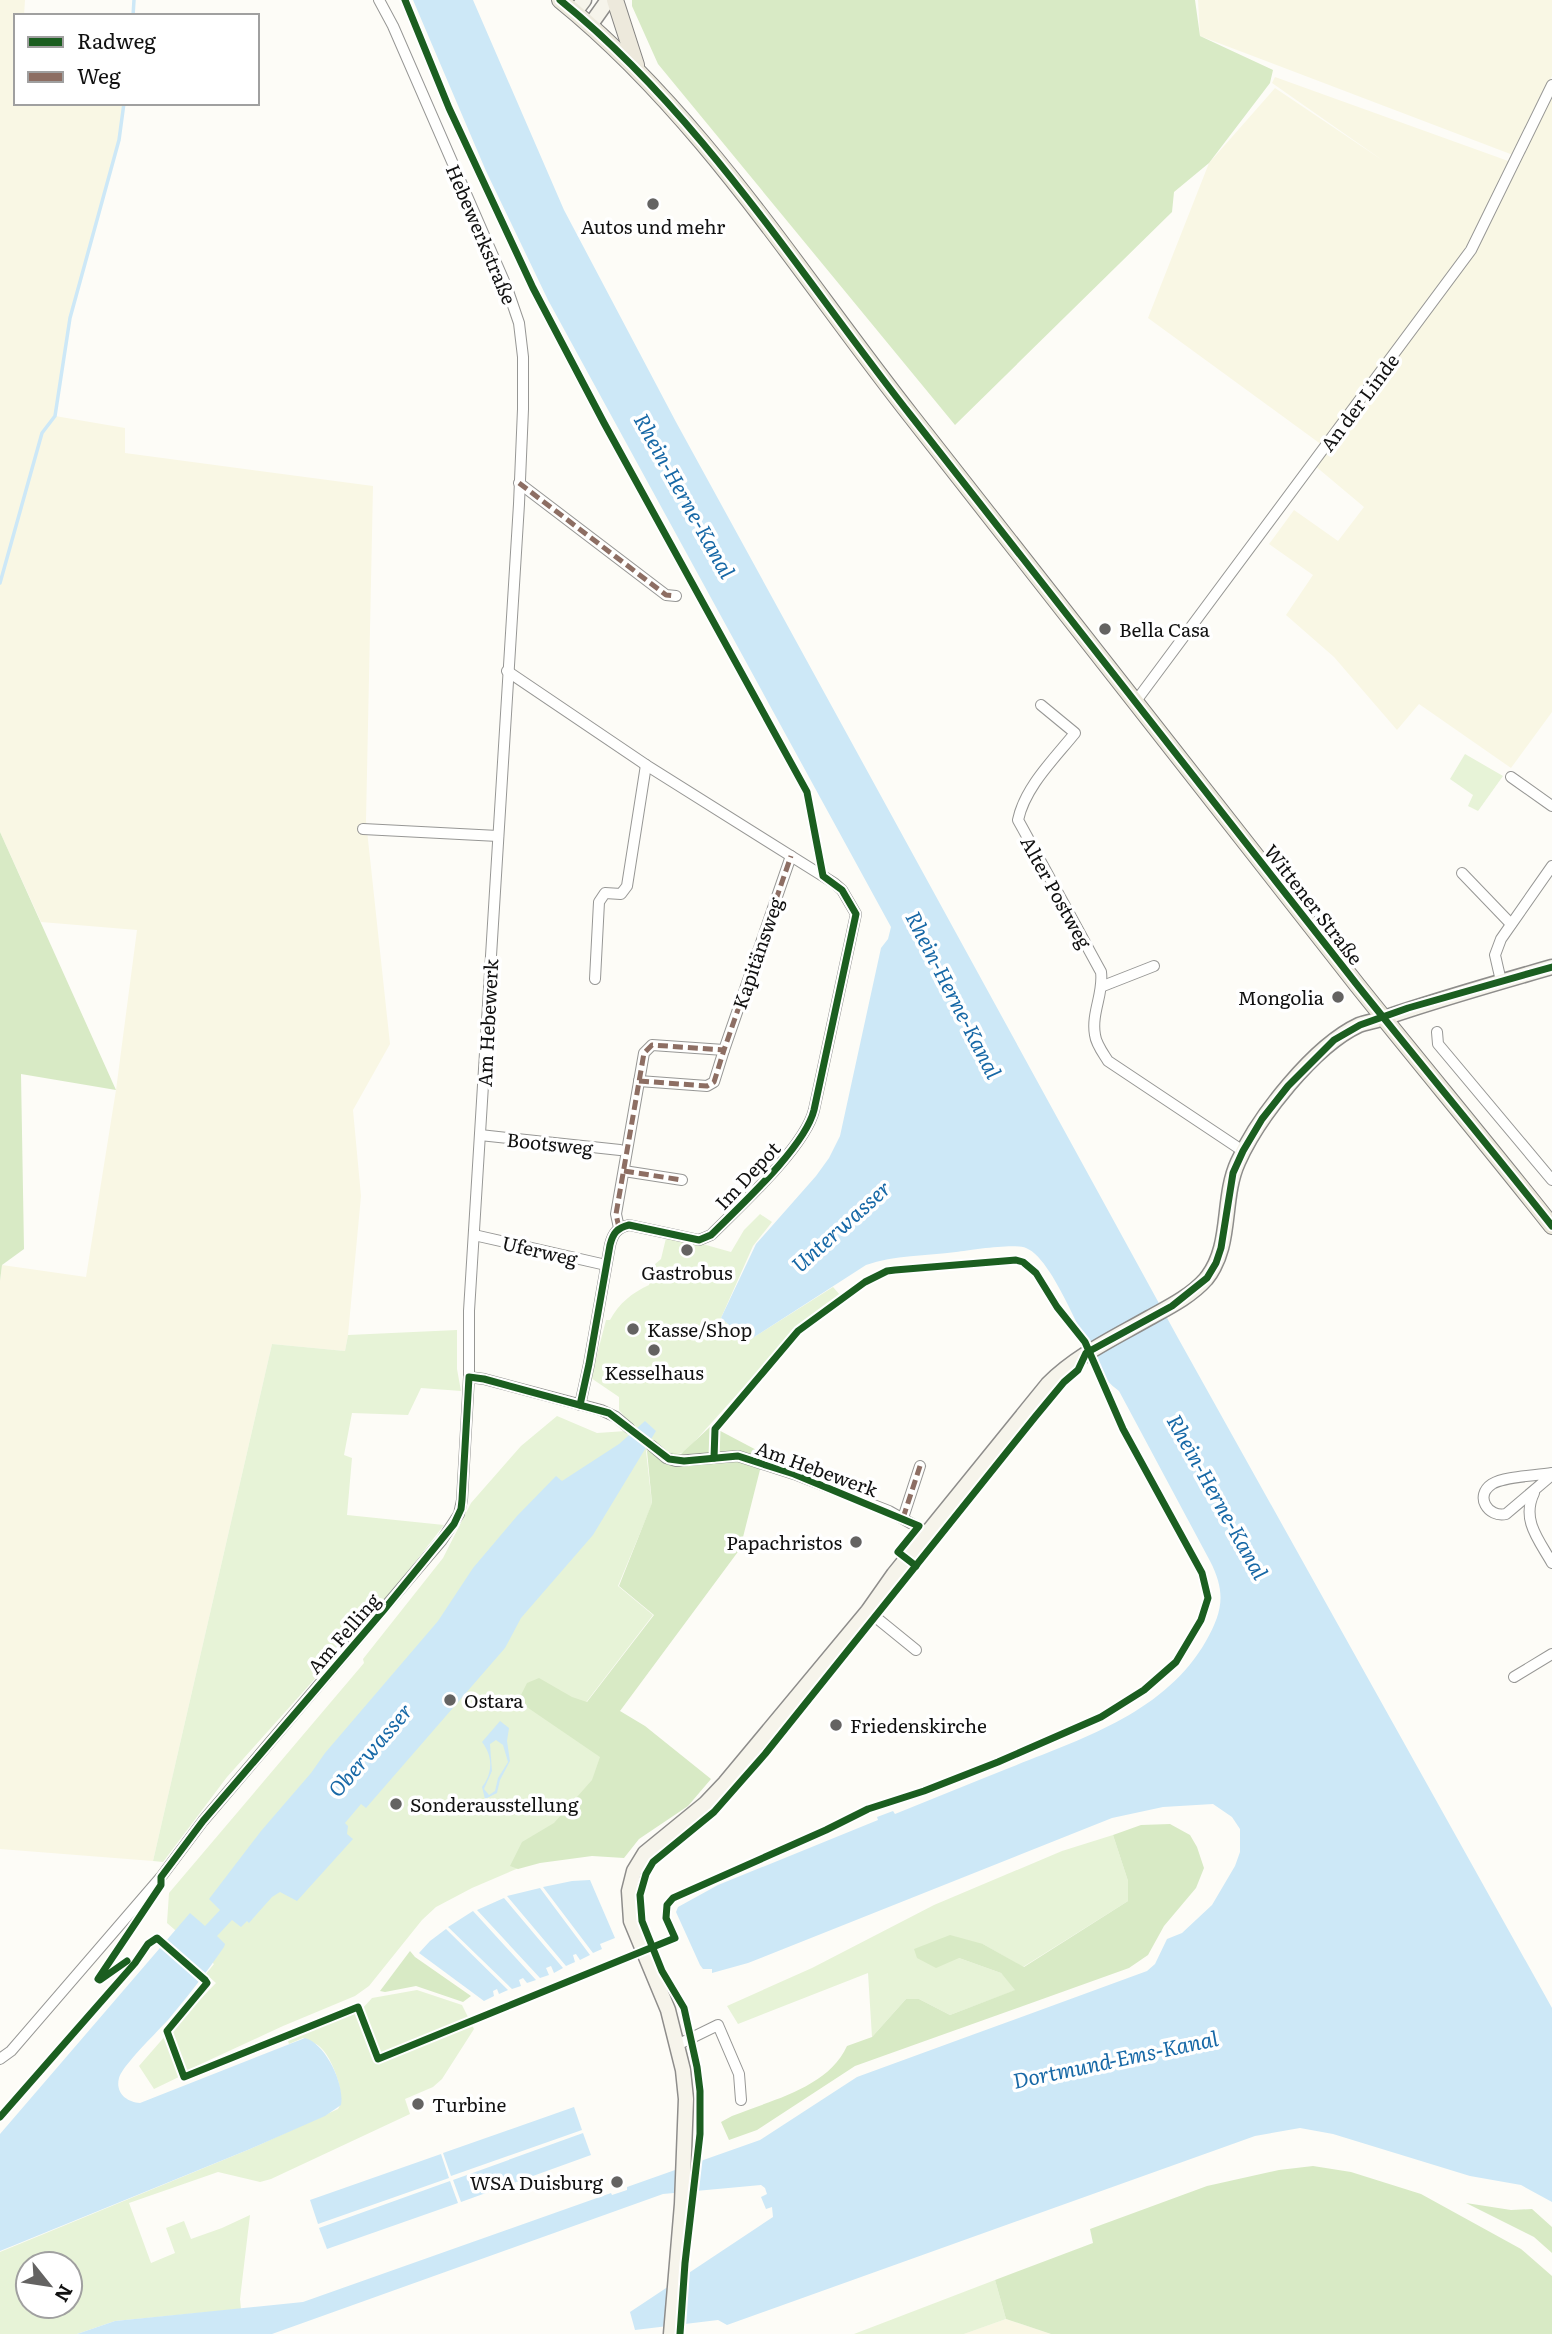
<svg xmlns="http://www.w3.org/2000/svg" width="1552" height="2334" viewBox="0 0 1552 2334" font-family="Literata,serif">
<style>
.farmland{fill:#f9f7e4}
.green{fill:#e7f3d7;fill-rule:evenodd}
.forest{fill:#d8eac5}
.water{fill:#cde8f7;fill-rule:evenodd}
.lines{fill:none;stroke-linecap:round;stroke-linejoin:round}
.stream{stroke:#cde8f7;stroke-width:3.5}
.street-tunnel{stroke:#dad9d4;stroke-width:10;stroke-dasharray:10 5;stroke-linecap:butt}
.street-casing{stroke:#979795;stroke-width:12}
.secondary-casing{stroke:#8e8d8b;stroke-width:17}
.primary-casing{stroke:#858482;stroke-width:18}
.street{stroke:#fffffe;stroke-width:10}
.secondary{stroke:#f6f4eb;stroke-width:14}
.primary{stroke:#ede9dc;stroke-width:16}
.quiet{stroke:#8d6e63;stroke-width:5;stroke-dasharray:10 5;stroke-linecap:butt}
.cycleway-casing{stroke:#fff;stroke-width:11}
.cycleway{stroke:#1b5e20;stroke-width:7}
.poi-dot{fill:#646362;stroke:#fff;stroke-width:2.5}
.labels{text-anchor:middle;dominant-baseline:central;stroke-width:7;stroke-linejoin:round;paint-order:stroke}
.poi-label{font-size:19px;fill:#111;stroke:#fff;text-anchor:start}
.street-label{font-size:19px;fill:#111;stroke:#fff}
.water-label{font-size:21px;font-style:italic;fill:#1768a6;stroke:#fff}
</style>
<rect width="100%" height="100%" fill="#fdfcf7"/>
<g class="farmland">
<path d="M0,0H25L24,16H16V103H124L119,140L70,318L55,416L125,428V453L373,486L366,821L390,1044L353,1110L361,1196L348,1335L345,1351L272,1344L153,1861L0,1849V1281L2,1265L86,1277L116,1090L137,930L41,922L0,832Z"/>
<path d="M1198,0H1552V76L1513,155L1200,36Z"/>
<path d="M1275,77L1511,162L1467,248L1322,445L1148,318L1209,163L1275,88L1385,162L1272,83Z"/>
<path d="M1552,94V712L1511,768L1419,704L1397,730L1334,657L1286,615L1313,575L1269,544L1294,510L1338,541L1364,507L1314,465L1477,247Z"/>
<path d="M1006,2319L1051,2334H964Z"/>
</g>
<g class="green">
<path d="M1465,754L1503,776L1478,811L1468,806L1473,795L1450,779Z"/>
<path d="M760,1214L772,1222L753,1246L721,1318L748,1341L833,1287L840,1295L796,1329L686,1451C673,1458 665,1450 655,1441L646,1451L652,1504L618,1586L653,1615L571,1722L630,1771L521,1867L472,1888L436,1907L422,1920L369,1986L355,1996L283,2026L190,2069L183,2075L154,2089L139,2066L173,2027L216,1983L206,1974L214,1964L167,1923L169,1893L364,1663L363,1659L443,1558L471,1503L521,1446L557,1416L597,1433L626,1431L631,1424L619,1410V1397L591,1378L606,1320H610C619,1303 632,1293 649,1285L654,1265L661,1259L667,1234L731,1252L744,1230Z"/>
<path d="M457,1330V1369L461,1391L421,1388L408,1415L352,1413L344,1455L352,1458L347,1515L444,1525L388,1597L227,1777L163,1862L153,1861L272,1344L345,1351L348,1335Z"/>
<path d="M1113,1835L1128,1881V1901L1023,1967L983,1944L959,1958L1001,1973L1016,1990L950,2015L919,1999H906L872,2037L868,1973L738,2024L727,2006L812,1968L934,1905L1062,1851Z"/>
<path d="M417,1990L462,2005L474,2029L442,2079L433,2087L405,2099L410,2114L271,2179L260,2182L218,2172L129,2203L151,2263L175,2253L166,2228L184,2221L191,2239L222,2228L250,2215L240,2299L241,2309L115,2321L77,2334H0V2252L250,2149L338,2109C347,2097 333,2061 323,2050C319,2044 309,2041 303,2038L289,2044L287,2038L361,2010L372,1998ZM28,2264H70V2306H28Z"/>
<path d="M995,2280L1006,2319L964,2334H854Z"/>
</g>
<g class="forest">
<path d="M632,0H1195L1200,36L1273,70L1270,83L1209,163L1174,192L1172,212L955,425L658,64L632,6Z"/>
<path d="M0,832L116,1090L21,1074L24,1249L2,1265L0,1281Z"/>
<path d="M711,1426L764,1454L740,1549L620,1711L645,1726L711,1779L688,1806L639,1839L624,1858L592,1856L540,1863L518,1869L510,1866L522,1842L554,1823L592,1780L600,1757L518,1701L527,1683L539,1678L572,1697L587,1702L654,1615L619,1586L652,1503L647,1451L655,1441L668,1452L681,1454Z"/>
<path d="M1170,1824L1190,1835L1197,1847L1204,1868L1196,1888L1164,1926L1148,1955L1129,1968L855,2066L757,2130L729,2140L721,2122L732,2116C771,2100 828,2088 847,2046L872,2037L906,1999H919L950,2015L1015,1990L1001,1973L959,1958L936,1968L917,1958L914,1949L950,1935L983,1944L1024,1967L1128,1901V1881L1113,1835L1141,1825Z"/>
<path d="M410,1951L415,1957L471,1996L463,2002L416,1986L385,1992L380,1991Z"/>
<path d="M1313,2166L1351,2172L1421,2194L1521,2249L1552,2276V2334H1051L1006,2319L995,2280L1093,2243L1090,2229L1207,2186L1279,2170Z"/>
<path d="M1466,2203L1511,2210L1532,2209L1552,2227V2253L1534,2237Z"/>
</g>
<g class="water">
<path d="M413,0H473L564,210L676,422L1178,1338L1552,2008V2202L1521,2185L1470,2176L1333,2134L1300,2128L1255,2136L727,2325L718,2320L635,2330L630,2312L773,2217L772,2207L766,2209L761,2197L767,2194L765,2188L761,2185L663,2194L272,2334H77L115,2321L303,2302L611,2193L612,2195L627,2190V2187L760,2140L857,2077L1147,1971L1155,1964L1167,1939L1182,1933L1212,1905L1235,1866L1240,1852V1829L1232,1817L1213,1804L1163,1807L1112,1818L748,1963L712,1973V1969H703L700,1965L676,1912L678,1907L718,1885L878,1820L877,1817L893,1811L895,1814C933,1799 971,1783 1009,1768C1081,1739 1165,1713 1206,1641C1223,1611 1226,1592 1210,1561L1119,1391C1115,1388 1110,1384 1107,1380C1086,1353 1055,1259 1026,1248C1015,1243 971,1250 956,1252C927,1256 894,1255 866,1265L748,1341L721,1318L756,1244L816,1176L829,1158L840,1136L881,948L888,939L891,927L548,300L486,171Z"/>
<path d="M645,1421L656,1431L593,1535L521,1618L505,1648L366,1808L361,1804L345,1823L348,1826L347,1834L353,1839L297,1901L280,1892L272,1897L249,1923L247,1921L241,1927L232,1920L217,1936L225,1944L224,1947C207,1972 187,1997 168,2020C157,2032 122,2066 119,2078C115,2093 127,2102 140,2103L305,2038C325,2043 345,2084 341,2105L325,2116L250,2149L0,2251V2134L190,1913L205,1926L220,1910L209,1899L261,1831L311,1773L325,1753L438,1621L473,1568L517,1516L556,1476L562,1481L619,1444Z"/>
<path d="M500,1721L509,1728L507,1741L510,1761L500,1780L497,1793L485,1799L482,1787C493,1773 493,1756 482,1742ZM496,1740L503,1745L508,1762L498,1778L495,1791L489,1795L484,1789L492,1771L490,1744Z"/>
<path d="M590,1880L615,1938L600,1944L602,1949L593,1953L543,1887L572,1881Z"/>
<path d="M540,1888L590,1955L580,1960L576,1954L573,1955L575,1962L566,1966L507,1896Z"/>
<path d="M504,1898L563,1968L554,1973L551,1966L546,1968L549,1975L540,1978L477,1910Z"/>
<path d="M473,1911L536,1980L527,1983L523,1978L519,1980L521,1986L512,1989L448,1927Z"/>
<path d="M446,1929L508,1990L499,1994L497,1989L493,1991L494,1996L484,2001L419,1953L430,1941Z"/>
<path d="M574,2107L582,2130L451,2176L443,2153Z"/>
<path d="M583,2133L591,2155L461,2202L453,2180Z"/>
<path d="M441,2154L449,2178L318,2224L310,2200Z"/>
<path d="M450,2181L458,2203L327,2249L319,2228Z"/>
</g>
<g class="lines">
<g class="stream">
<path d="M133,16L134,0"/>
<path d="M0,583L42,433L55,416L70,318L119,140L124,103"/>
</g>
<path class="street-tunnel" d="M629,1428L652,1446"/>
<defs>
<g id="street">
<path d="M519,483L666,595L676,596"/>
<path d="M507,671L646,765L834,883L842,890L856,914L814,1110C805,1147 740,1206 711,1235L699,1240L629,1225C617,1228 613,1233 610,1245L589,1364L580,1405"/>
<path d="M1136,701L1471,250L1552,85"/>
<path d="M1041,705L1075,733C1054,759 1025,787 1018,820L1101,972C1104,993 1091,1013 1095,1035C1096,1044 1103,1053 1108,1061L1243,1151"/>
<path d="M1511,777L1552,806"/>
<path d="M363,829L498,836"/>
<path d="M1462,873L1511,924"/>
<path d="M595,979L599,902L605,893L621,894L627,886L646,765"/>
<path d="M1501,981L1495,955L1501,939L1552,866"/>
<path d="M1103,986L1154,966"/>
<path d="M1437,1032L1438,1044L1552,1180"/>
<path d="M639,1081L707,1086L714,1082L724,1050"/>
<path d="M480,1135L620,1150"/>
<path d="M624,1171L682,1180"/>
<path d="M619,1228L616,1214L644,1053L652,1045L724,1050L791,856"/>
<path d="M474,1235L606,1265"/>
<path d="M469,1377L484,1379L601,1410L616,1417L629,1428"/>
<path d="M652,1446L666,1458L676,1461L738,1456L794,1474L889,1511L928,1533"/>
<path d="M1552,1473C1536,1476 1505,1476 1492,1484C1474,1496 1488,1518 1506,1514L1552,1475"/>
<path d="M1534,1493C1521,1520 1539,1540 1552,1563"/>
<path d="M903,1518L920,1466"/>
<path d="M868,1611L916,1650"/>
<path d="M1514,1677L1552,1654"/>
<path d="M677,2045L718,2025L739,2074L741,2100"/>
<path d="M0,2059L11,2051L161,1877L203,1821L442,1540L459,1514L462,1500L469,1377V1311L519,504L523,409V357L519,323L507,288L393,26L379,0"/>
</g>
<g id="secondary">
<path d="M575,12L584,0"/>
<path d="M591,24L608,0"/>
<path d="M671,2334L682,2204L686,2099L683,2070L668,2010L631,1921L629,1891L634,1871L645,1853L705,1804L725,1783L868,1611L894,1574L1048,1384C1077,1355 1114,1338 1149,1318C1169,1307 1191,1296 1206,1279C1233,1246 1221,1199 1238,1162C1258,1117 1314,1046 1359,1025C1367,1022 1376,1021 1384,1018C1440,999 1496,983 1552,967"/>
</g>
<g id="primary">
<path d="M560,0C702,115 800,275 912,417C1061,606 1208,797 1358,986C1422,1066 1488,1145 1552,1226"/>
<path d="M615,0L636,65"/>
</g>
</defs>
<use href="#street" class="street-casing"/>
<use href="#secondary" class="secondary-casing"/>
<use href="#primary" class="primary-casing"/>
<use href="#street" class="street"/>
<use href="#secondary" class="secondary"/>
<use href="#primary" class="primary"/>
<g class="quiet">
<path d="M519,483L666,595L676,596"/>
<path d="M639,1081L707,1086L714,1082L724,1050"/>
<path d="M624,1171L682,1180"/>
<path d="M619,1228L616,1214L644,1053L652,1045L724,1050L791,856"/>
<path d="M903,1518L920,1466"/>
</g>
<defs>
<g id="cycleway">
<path d="M405,0L449,108L533,288L604,423L807,792L823,876L842,890L856,914L814,1110C805,1147 740,1206 711,1235L699,1240L629,1225C617,1228 613,1233 610,1245L589,1364L580,1405"/>
<path d="M560,0C702,115 800,275 912,417C1061,606 1208,797 1358,986C1422,1066 1488,1145 1552,1226"/>
<path d="M127,1961L100,1980L98,1979L161,1885V1877L203,1821L383,1611L454,1524L461,1509L462,1500L469,1377L484,1379L609,1413L669,1459L684,1461L738,1456L794,1474L919,1526L898,1552L916,1566"/>
<path d="M0,2117L135,1963L148,1944L157,1938L205,1980L207,1983L167,2031L184,2077L358,2007L378,2059L675,1938L666,1918L667,1905L673,1898L826,1830L868,1809L924,1791L998,1762L1101,1717L1144,1690L1176,1662L1201,1620L1208,1598L1202,1573L1123,1429L1085,1342L1057,1307L1036,1273L1023,1262L1016,1260L895,1270L887,1271L865,1282L798,1331L715,1429L714,1458"/>
<path d="M680,2334L685,2263L700,2134V2091L697,2067L684,2008L662,1971L642,1921L640,1895L646,1874L653,1862L714,1812L765,1754L1035,1417L1064,1382L1078,1370L1086,1353L1172,1306L1207,1278L1216,1263L1221,1248L1233,1173L1243,1151L1262,1119L1288,1086L1334,1040L1360,1025L1408,1008L1552,967"/>
</g>
</defs>
<use href="#cycleway" class="cycleway-casing"/>
<use href="#cycleway" class="cycleway"/>
</g>
<g class="poi-dot">
<circle cx="653" cy="204" r="7"/>
<circle cx="1105" cy="629" r="7"/>
<circle cx="1338" cy="997" r="7"/>
<circle cx="687" cy="1250" r="7"/>
<circle cx="633" cy="1329" r="7"/>
<circle cx="654" cy="1350" r="7"/>
<circle cx="856" cy="1542" r="7"/>
<circle cx="450" cy="1700" r="7"/>
<circle cx="836" cy="1725" r="7"/>
<circle cx="396" cy="1804" r="7"/>
<circle cx="418" cy="2104" r="7"/>
<circle cx="617" cy="2182" r="7"/>
</g>
<g class="labels">
<g class="poi-label">
<text x="653" y="226" text-anchor="middle">Autos und mehr</text>
<text x="1119" y="629">Bella Casa</text>
<text x="1324" y="997" text-anchor="end">Mongolia</text>
<text x="687" y="1272" text-anchor="middle">Gastrobus</text>
<text x="647" y="1329">Kasse/Shop</text>
<text x="654" y="1372" text-anchor="middle">Kesselhaus</text>
<text x="842" y="1542" text-anchor="end">Papachristos</text>
<text x="464" y="1700">Ostara</text>
<text x="850" y="1725">Friedenskirche</text>
<text x="410" y="1804">Sonderausstellung</text>
<text x="432" y="2104">Turbine</text>
<text x="603" y="2182" text-anchor="end">WSA Duisburg</text>
</g>
<g class="street-label">
<text transform="translate(482 234) rotate(67)">Hebewerkstraße</text>
<text transform="translate(1359 402) rotate(-53)">An der Linde</text>
<text transform="translate(1057 892) rotate(61)">Alter Postweg</text>
<text transform="translate(1314 904) rotate(52)">Wittener Straße</text>
<text transform="translate(757 953) rotate(-71)">Kapitänsweg</text>
<text transform="translate(487 1023) rotate(-87)">Am Hebewerk</text>
<text transform="translate(550 1143) rotate(6)">Bootsweg</text>
<text transform="translate(747 1175) rotate(-47)">Im Depot</text>
<text transform="translate(540 1250) rotate(13)">Uferweg</text>
<text transform="translate(817 1468) rotate(20)">Am Hebewerk</text>
<text transform="translate(343 1633) rotate(-49)">Am Felling</text>
</g>
<g class="water-label">
<text transform="translate(686 495) rotate(61)">Rhein-Herne-Kanal</text>
<text transform="translate(955 994) rotate(63)">Rhein-Herne-Kanal</text>
<text transform="translate(840 1225) rotate(-42)">Unterwasser</text>
<text transform="translate(1219 1496) rotate(61)">Rhein-Herne-Kanal</text>
<text transform="translate(369 1749) rotate(-49)">Oberwasser</text>
<text transform="translate(1115 2058) rotate(-12)">Dortmund-Ems-Kanal</text>
</g>
</g>
<rect x="14" y="14" width="245" height="91" fill="#ffffff" stroke="#a0a0a0" stroke-width="2"/>
<rect x="28" y="37" width="35" height="10" fill="#1b5e20" stroke="#a0a0a0" stroke-width="2"/>
<text x="77" y="49" font-size="21" fill="#111111">Radweg</text>
<rect x="28" y="72" width="35" height="10" fill="#8d6e63" stroke="#a0a0a0" stroke-width="2"/>
<text x="77" y="84" font-size="21" fill="#111111">Weg</text>
<g transform="translate(49 2285) rotate(120)"><circle r="33" fill="#ffffff" stroke="#a0a0a0" stroke-width="2"/>
<path d="M0-5L12 26L0 18L-12 26Z" fill="#646362"/>
<text y="-10" font-size="19" font-weight="bold" text-anchor="middle" fill="#111111">N</text>
</g>
</svg>
